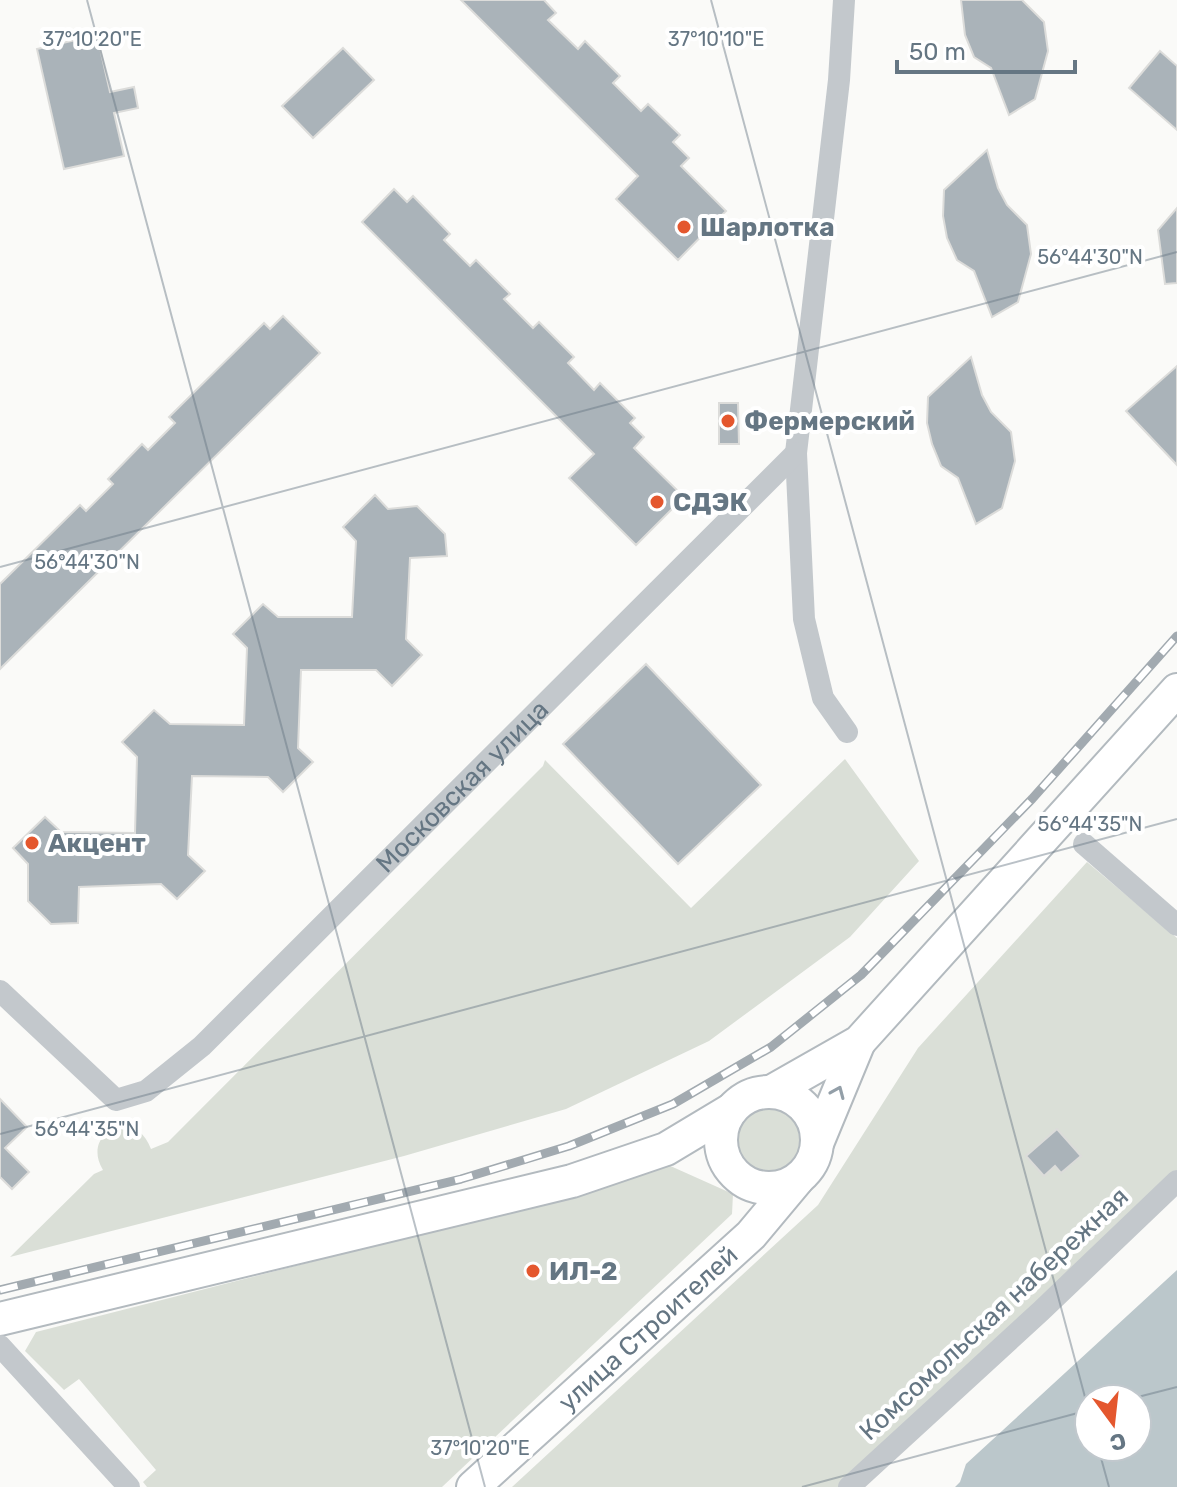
<svg xmlns="http://www.w3.org/2000/svg" width="1177" height="1487" viewBox="0 0 1177 1487" font-family="Rubik,sans-serif">
<style>
.green{fill:#dadfd7}
.water{fill:#bbc7cb;fill-rule:evenodd}
.building{fill:#aab3b9;stroke:#dcdcda;stroke-width:2}
.lines{fill:none;stroke-linecap:round;stroke-linejoin:round}
.secondary-casing{stroke:#b3babf;stroke-width:36}
.street{stroke:#c3c8cc;stroke-width:22}
.secondary{stroke:#fff;stroke-width:32}
.rail-casing{stroke:#a2aab0;stroke-width:9}
.rail{stroke:#fff;stroke-width:6;stroke-dasharray:18;stroke-linecap:butt}
.oneway{stroke:#939fa8}
.ticks{fill:none;stroke:#657683;stroke-width:2;stroke-opacity:0.45}
.poi-dot{fill:#e4572e;stroke:#fff;stroke-width:3}
.labels{text-anchor:middle;dominant-baseline:central;stroke-width:8;stroke-linejoin:round;paint-order:stroke}
.poi-label{font-size:26px;font-weight:bold;fill:#657683;stroke:#fff;text-anchor:start}
.street-label{font-size:26px;fill:#657683;stroke:#fff}
.ticks-label{font-size:20px;text-anchor:middle;fill:#657683;stroke:#fff;stroke-width:8;stroke-linejoin:round;paint-order:stroke}
</style>
<rect width="100%" height="100%" fill="#fafaf8"/>
<g class="green">
<path d="M845,759L919,861L850,937L709,1041L566,1109L404,1156L10,1257L94,1174L103,1170C80,1133 135,1105 151,1149L168,1142L543,766L545,760L691,908Z"/>
<path d="M1087,862L1177,938V1170L843,1487H512L818,1205L918,1048Z"/>
<circle cx="769" cy="1140" r="35"/>
<path d="M666,1164L733,1194L732,1214L442,1487H147L143,1482L156,1470L79,1379L64,1390L25,1351L36,1332L578,1194Z"/>
</g>
<path class="water" d="M1177,1270V1487H955L960,1482L966,1464ZM1089,1399H1137V1447H1089Z"/>
<g class="building">
<path d="M461,0H544L556,13L548,20L578,49L585,41L620,76L613,83L641,111L648,104L680,135L673,142L689,158L681,166L726,211L678,260L616,199L638,176Z"/>
<path d="M961,0H1022L1044,22L1048,51L1035,99L1009,115L991,68L974,57L965,35Z"/>
<path d="M97,35L110,92L134,87L138,108L114,113L124,156L64,169L37,49Z"/>
<path d="M343,48L374,80L313,138L282,106Z"/>
<path d="M1160,51L1177,66V130L1129,88Z"/>
<path d="M987,150L998,188L1007,205L1027,225L1031,254L1018,302L992,317L974,271L957,260L947,238L943,216L944,190Z"/>
<path d="M394,189L407,202L413,196L450,234L444,240L470,266L476,260L510,294L504,299L533,328L539,322L574,357L568,363L594,390L600,383L635,418L630,423L644,437L634,448L684,497L636,545L569,478L594,454L362,222Z"/>
<path d="M1177,208V283L1165,284L1158,230Z"/>
<path d="M283,316L320,353L0,669V584L80,505L86,511L113,484L108,479L142,444L148,450L175,423L169,417L264,323L270,329Z"/>
<path d="M971,357L982,395L991,412L1011,432L1015,461L1002,508L976,524L958,478L941,466L932,444L927,423L928,397Z"/>
<path d="M1177,366V465L1126,411Z"/>
<path d="M719,403H738L739,444H719Z"/>
<path d="M375,495L388,509L417,506L445,534L447,556L410,558L406,639L422,655L392,686L376,670H301L298,748L313,762L283,792L268,777L192,776L188,855L205,871L177,899L161,884L79,887L78,923L51,924L28,901V864L13,848L45,817L61,832L135,833L137,757L122,742L154,710L170,724L244,725L247,648L233,634L263,604L278,617H352L356,541L343,527Z"/>
<path d="M646,664L761,785L678,864L563,744Z"/>
<path d="M0,1099L27,1127L5,1148L29,1172L12,1189L0,1177Z"/>
<path d="M1057,1129L1081,1156L1061,1173L1055,1166L1044,1176L1026,1156Z"/>
</g>
<g class="lines">
<defs>
<g id="secondary">
<circle cx="769" cy="1140" r="48"/>
<path d="M771,1092L859,1042L1177,690"/>
<path d="M818,1141L859,1042"/>
<path d="M0,1319L572,1181L666,1149L731,1110"/>
<path id="s2" d="M473,1487L751,1235L797,1180"/>
</g>
</defs>
<use href="#secondary" class="secondary-casing"/>
<g class="street">
<path d="M844,0L839,80L796,453L804,619L823,698L847,732"/>
<path d="M1084,844L1177,925"/>
<path id="s1" d="M0,991L116,1100L146,1091L202,1046L796,453"/>
<path d="M0,1346L129,1487"/>
<path d="M849,1487L1041,1311L1177,1181"/>
</g>
<use href="#secondary" class="secondary"/>
<defs>
<path id="rail" d="M0,1290L461,1179L569,1146L673,1104L771,1047L861,975L1032,799L1177,636"/>
</defs>
<use href="#rail" class="rail-casing"/>
<use href="#rail" class="rail"/>
</g>
<defs><path id="oneway-chevron" d="M-2-3.5L2.5 0L-2 3.5" fill="none" stroke-width="1.6" stroke-linecap="round" stroke-linejoin="round" transform="scale(2)"/></defs>
<use class="oneway" href="#oneway-chevron" transform="translate(838 1092) rotate(-67)"/>
<path class="ticks" d="M87,0L485,1487M711,0L1089,1412M0,567L1177,252M0,1134L1177,819M1130,1399L1177,1387M1098,1447L1109,1487M802,1487L1089,1410"/>
<g class="poi-dot">
<circle cx="684" cy="227" r="8"/>
<circle cx="728" cy="421" r="8"/>
<circle cx="657" cy="502" r="8"/>
<circle cx="32" cy="843" r="8"/>
<circle cx="533" cy="1271" r="8"/>
</g>
<g class="labels">
<g class="poi-label">
<text x="700" y="227">Шарлотка</text>
<text x="744" y="421">Фермерский</text>
<text x="673" y="502">СДЭК</text>
<text x="48" y="843">Акцент</text>
<text x="549" y="1271">ИЛ-2</text>
</g>
<g class="street-label">
<text stroke="none"><textPath href="#s1" startOffset="630">Московская улица</textPath></text>
<text transform="translate(994 1314) rotate(-43)">Комсомольская набережная</text>
<text stroke="none"><textPath href="#s2" startOffset="236">улица Строителей</textPath></text>
</g>
</g>
<g class="ticks-label">
<text x="92" y="46">37°10'20"E</text>
<text x="716" y="46">37°10'10"E</text>
<text x="1090" y="264">56°44'30"N</text>
<text x="87" y="569">56°44'30"N</text>
<text x="1090" y="831">56°44'35"N</text>
<text x="87" y="1136">56°44'35"N</text>
<text x="480" y="1455">37°10'20"E</text>
</g>
<g transform="translate(1113 1423) rotate(165)"><circle r="38" fill="#ffffff" stroke="#c1c8cd" stroke-width="2"/>
<path d="M0-6L14 30L0 20L-14 30Z" fill="#e4572e"/>
<text y="-12" font-size="22" font-weight="bold" text-anchor="middle" fill="#657683">С</text>
</g>
<path d="M897 60v12h178v-12" fill="none" stroke="#657683" stroke-width="4"/>
<text x="909" y="60" font-size="24" fill="#657683" stroke="#ffffff" stroke-width="6" paint-order="stroke">50 m</text>
</svg>
